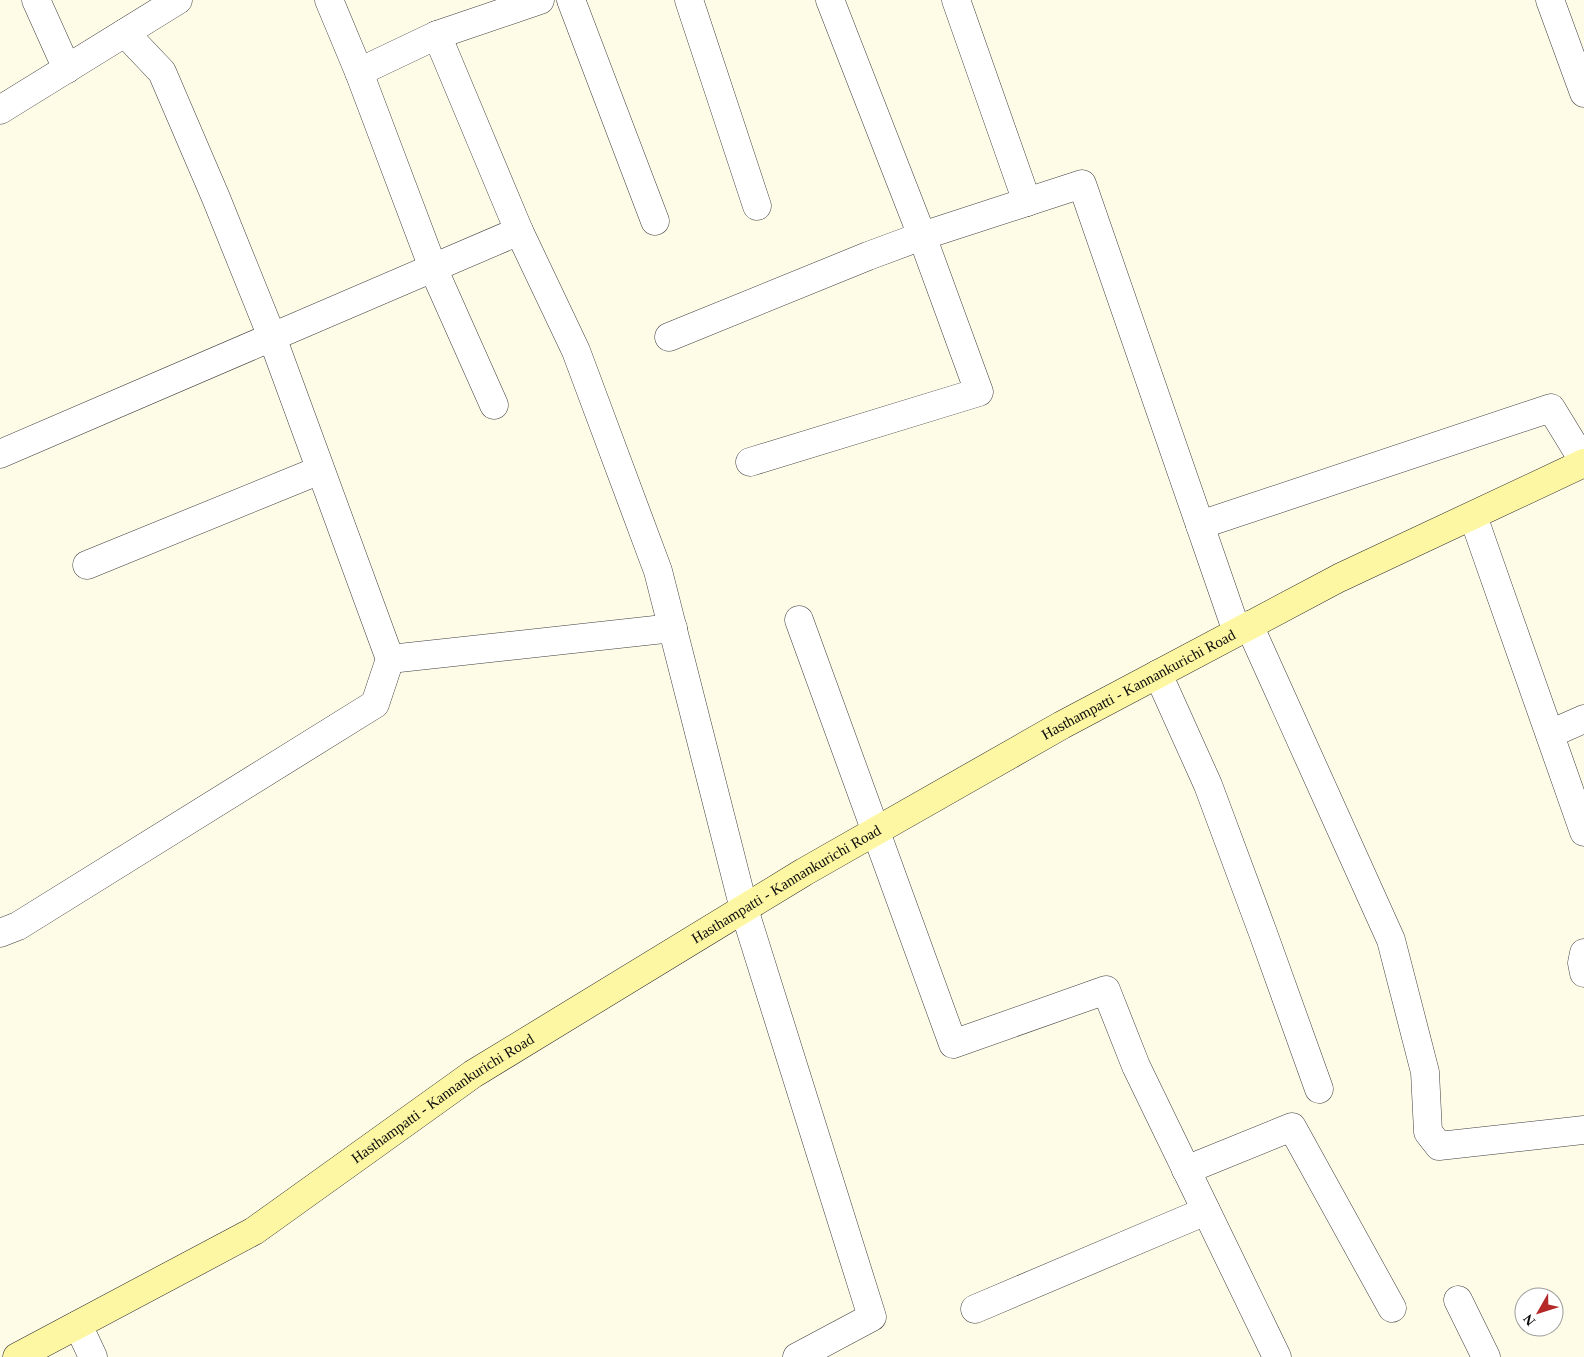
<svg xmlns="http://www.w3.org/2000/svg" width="1584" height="1357" viewBox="0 0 1584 1357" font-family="'Times New Roman',serif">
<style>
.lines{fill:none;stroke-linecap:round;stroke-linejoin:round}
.street-casing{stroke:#3d3d3d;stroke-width:29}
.secondary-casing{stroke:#2c2c2c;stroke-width:29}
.street{stroke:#fff;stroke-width:28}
.secondary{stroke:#fdf7a3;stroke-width:28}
.labels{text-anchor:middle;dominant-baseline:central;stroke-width:5;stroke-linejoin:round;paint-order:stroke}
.street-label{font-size:15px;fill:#0a0a0a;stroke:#fff}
</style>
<rect width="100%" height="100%" fill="#fefbe7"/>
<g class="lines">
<defs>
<g id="street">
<path d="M36,0L67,69"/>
<path d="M329,0L359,72L433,268L494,405"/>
<path d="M571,0L655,221"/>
<path d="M689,0L757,206"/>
<path d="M956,0L1027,202"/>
<path d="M1550,0L1584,93"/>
<path d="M125,33L162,72L216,198L272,337L519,231L576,351L658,571L744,909L872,1317L797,1357"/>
<path d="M437,35L519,231"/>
<path d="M359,72L437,35L540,0"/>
<path d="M0,110L178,0"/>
<path d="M669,337L868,256L922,236L830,0"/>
<path d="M0,454L272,337L390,659L673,628"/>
<path d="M750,462L979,392L922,236L1082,184L1237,632"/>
<path d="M1473,516L1584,832"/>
<path d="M1200,525L1551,408L1584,462"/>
<path d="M87,565L320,470"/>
<path d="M799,620L953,1044L1106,990L1136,1066L1277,1357"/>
<path d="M1249,625L1391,940L1425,1072L1428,1132L1439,1146L1584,1130"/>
<path d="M1158,674L1208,785L1263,933L1319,1089"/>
<path d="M1550,734L1584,719"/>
<path d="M0,933L18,926L375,704L390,659"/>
<path d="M1584,953L1582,963L1584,973"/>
<path d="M1186,1170L1292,1127L1392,1308"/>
<path d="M1458,1300L1486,1357"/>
<path d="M975,1309L1206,1211"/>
<path d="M78,1325L93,1357"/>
</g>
<g id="secondary">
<path id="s1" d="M17,1357L254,1231L473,1074L804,872L1062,725L1339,578L1584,463"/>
</g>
</defs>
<use href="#street" class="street-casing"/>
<use href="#secondary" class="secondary-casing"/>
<use href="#street" class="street"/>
<use href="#secondary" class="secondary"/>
</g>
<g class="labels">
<g class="street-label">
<text stroke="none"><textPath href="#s1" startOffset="1309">Hasthampatti - Kannankurichi Road</textPath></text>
<text stroke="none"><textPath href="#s1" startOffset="904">Hasthampatti - Kannankurichi Road</textPath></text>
<text stroke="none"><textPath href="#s1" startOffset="499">Hasthampatti - Kannankurichi Road</textPath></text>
</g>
</g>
<g transform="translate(1539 1312) rotate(231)"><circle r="24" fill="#ffffff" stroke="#9d9d9d"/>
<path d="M0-4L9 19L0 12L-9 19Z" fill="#b42827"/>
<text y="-8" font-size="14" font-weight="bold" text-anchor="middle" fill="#0a0a0a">N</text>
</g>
</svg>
